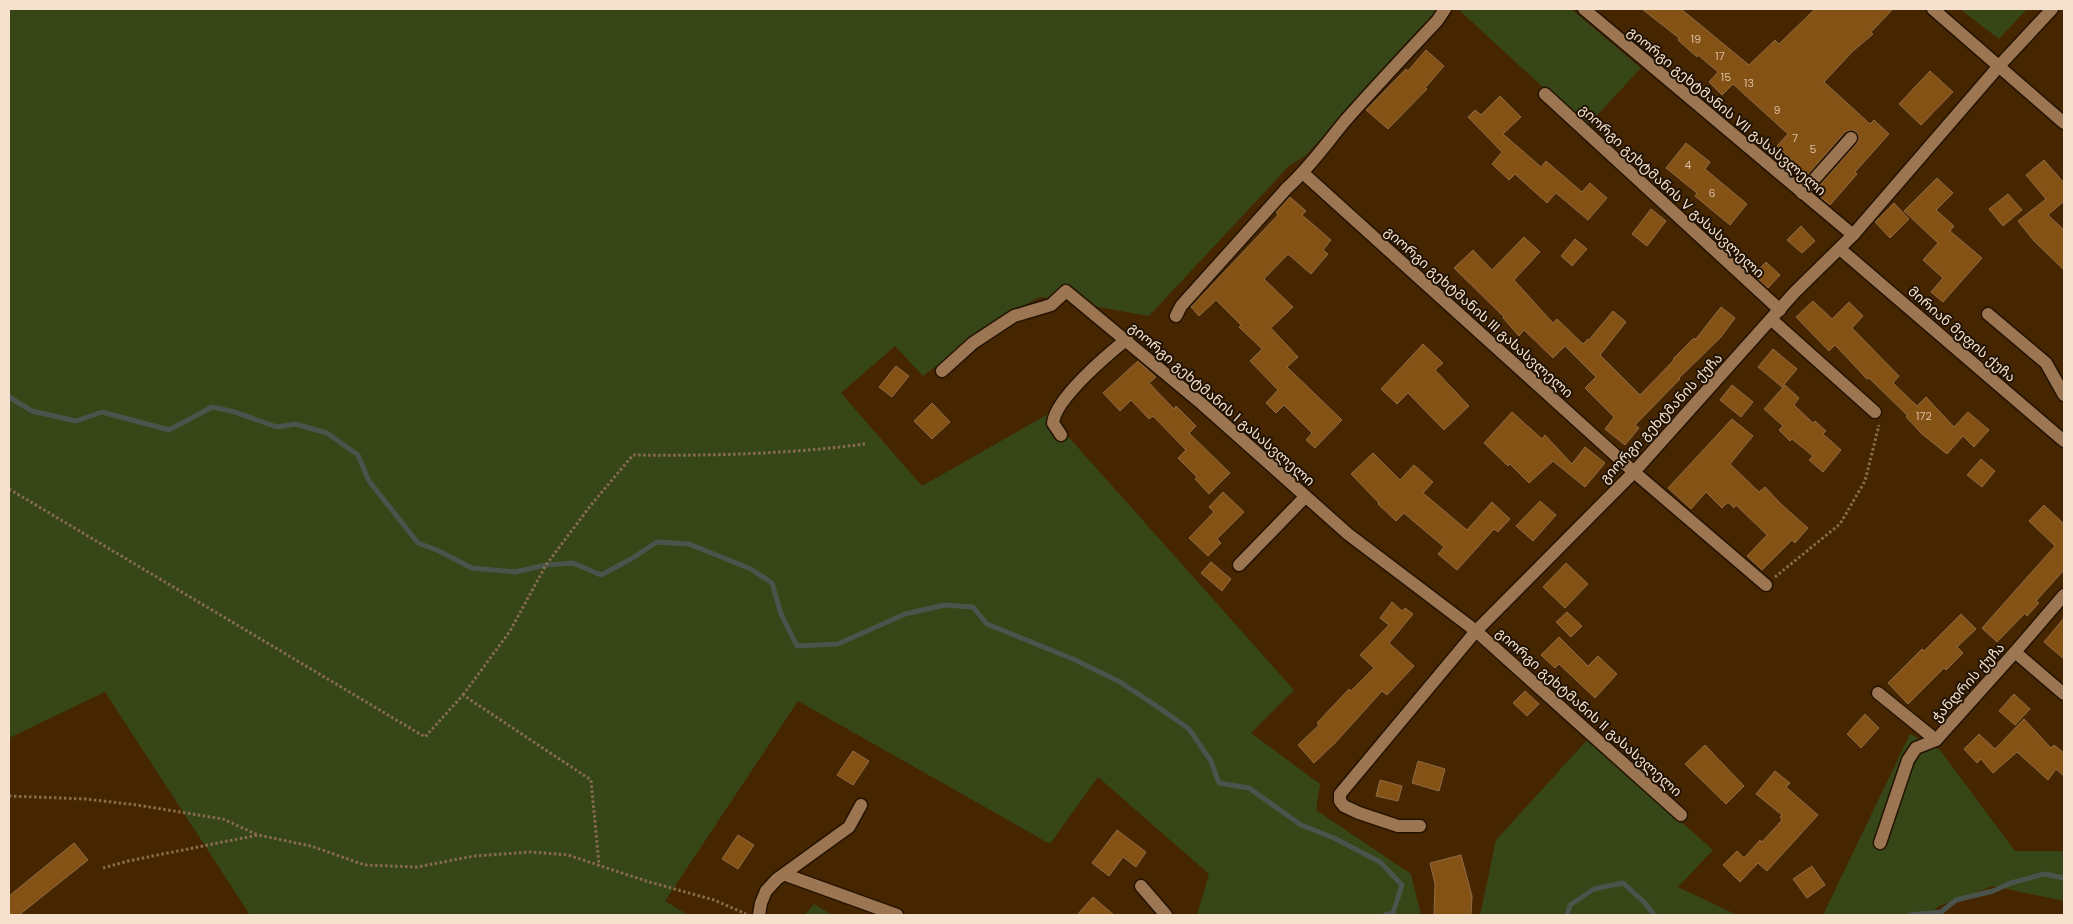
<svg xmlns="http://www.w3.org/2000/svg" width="2073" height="924" viewBox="0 0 2073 924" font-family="Poppins,'Noto Sans Georgian',sans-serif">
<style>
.green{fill:#364616}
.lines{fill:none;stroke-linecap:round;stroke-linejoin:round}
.stream{stroke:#4a544c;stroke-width:5}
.building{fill:#855216;stroke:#906b47}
.minor-casing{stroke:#241302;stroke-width:15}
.path{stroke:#886c4d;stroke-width:3;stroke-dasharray:2.5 2.5;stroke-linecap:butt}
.minor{stroke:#9c7652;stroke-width:12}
.labels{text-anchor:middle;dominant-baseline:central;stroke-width:4;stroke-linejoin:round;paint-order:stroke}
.number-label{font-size:11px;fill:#dabda0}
.street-label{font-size:14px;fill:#f6e1ce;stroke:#221405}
</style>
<rect width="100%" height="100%" fill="#462600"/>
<g class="green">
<path d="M9,9H1442L1305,156L1289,166L1149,316L1040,297L1000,318L923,376L895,346L841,393L922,486L1048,414L1294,690L1251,733L1320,784L1316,810L1411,874L1421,915H1197L1209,874L1098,777L1050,844L798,701L665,901L688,915H250L105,692L9,738Z"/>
<path d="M1458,9H1571L1641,68L1586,127Z"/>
<path d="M1960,9H2027L1999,39Z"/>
<path d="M1910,734L1940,750L2015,851H2064V901L1993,886L1939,906L1927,915H1823Z"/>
<path d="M1588,739L1713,850L1678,887L1737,915H1480L1496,840Z"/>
<path d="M814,904L832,915H833H805Z"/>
</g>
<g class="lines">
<g class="stream">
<path d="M9,397L32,411L76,421L102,412L169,430L212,407L235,412L277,427L295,424L327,433L358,455L369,481L418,543L439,551L472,568L515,572L546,565L573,563L601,575L631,559L657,542L689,544L751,569L772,583L781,614L797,646L838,644L905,614L945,605L973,607L987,624L1073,659L1120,682L1155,705L1189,729L1211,761L1219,783L1249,788L1301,825L1334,838L1380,862L1402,885L1393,913L1385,915"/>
<path d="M1567,915L1570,905L1594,889L1623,883L1644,902L1654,915"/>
<path d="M1910,915L1941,912L1956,900L1993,891L2011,883L2044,874L2064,878"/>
</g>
</g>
<g class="building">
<path d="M1642,9H1681L1749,65L1775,40L1779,44L1815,9H1893L1871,32L1873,34L1853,51L1824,82L1870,124L1874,120L1889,134L1855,172L1857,174L1830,205L1814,192L1857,143L1859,139L1857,132L1852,130L1845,132L1806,177L1795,166L1796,164L1777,146L1788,134L1733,84L1722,95L1709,82L1718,72L1698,55L1697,57L1678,40L1679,38Z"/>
<path d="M1426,50L1444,66L1425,88L1427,89L1388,129L1366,110L1406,69L1408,71Z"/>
<path d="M1930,71L1953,92L1921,125L1899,104Z"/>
<path d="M1500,96L1521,117L1503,134L1541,167L1546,161L1582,192L1590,183L1607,198L1588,220L1556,193L1547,203L1515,174L1509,180L1492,164L1502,152L1468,117L1475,110L1481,115Z"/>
<path d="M1686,143L1710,162L1705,169L1747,204L1730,225L1695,196L1697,193L1666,168Z"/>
<path d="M2044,160L2064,183V201L2048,215L2064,230V270L2034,241L2018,221L2046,199L2026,175Z"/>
<path d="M1937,178L1953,193L1936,210L1954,226L1950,231L1982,258L1943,302L1931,292L1943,278L1923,260L1938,243L1904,211Z"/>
<path d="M2008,194L2022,210L2003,226L1989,209Z"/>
<path d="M1290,197L1306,211L1302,215L1331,240L1323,250L1328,254L1311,274L1288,254L1264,279L1293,307L1271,328L1298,357L1287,367L1342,420L1315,448L1306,440L1312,433L1284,405L1276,413L1266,403L1278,390L1250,361L1262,349L1239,327L1241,325L1216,300L1199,316L1191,307L1278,215L1276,212Z"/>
<path d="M1894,203L1909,219L1890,238L1875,222Z"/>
<path d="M1651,209L1666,221L1647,246L1632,234Z"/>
<path d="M1801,226L1815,241L1802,253L1787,240Z"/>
<path d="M1524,237L1540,252L1514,280L1553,323L1557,319L1583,344L1588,339L1589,340L1613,311L1626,322L1600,355L1640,395L1674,360L1673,359L1694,338L1695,340L1721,307L1735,318L1721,337L1679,378L1680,379L1635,425L1639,428L1625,445L1605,429L1614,417L1585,388L1596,377L1565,346L1553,358L1524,330L1519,336L1503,318L1504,317L1454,268L1473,250L1492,270Z"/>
<path d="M1575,239L1587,249L1572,266L1561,256Z"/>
<path d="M1766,262L1780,275L1768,288L1754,275Z"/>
<path d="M1813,301L1832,319L1849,302L1863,316L1852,328L1899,376L1893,383L1917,406L1926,397L1954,427L1968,412L1989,430L1974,447L1963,436L1947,454L1922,434L1906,417L1907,415L1869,378L1867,379L1835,345L1829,351L1796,317Z"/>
<path d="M1423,344L1443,363L1435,370L1469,406L1444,430L1408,393L1397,404L1381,389Z"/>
<path d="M1773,349L1797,369L1782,387L1758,367Z"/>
<path d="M1138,361L1156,377L1149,383L1174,409L1176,406L1196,426L1189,433L1230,473L1209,494L1195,479L1197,477L1178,458L1186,450L1153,416L1149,419L1131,400L1120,411L1103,393Z"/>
<path d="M896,366L909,376L892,397L879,387Z"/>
<path d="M1732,385L1753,402L1741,417L1720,400Z"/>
<path d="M1785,385L1799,398L1794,405L1813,423L1815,421L1826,431L1823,434L1841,450L1823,472L1809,460L1813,456L1792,439L1790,441L1779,430L1783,426L1764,409Z"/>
<path d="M932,403L950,422L932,439L914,421Z"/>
<path d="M1512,412L1542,439L1545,435L1572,464L1585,447L1605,463L1585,487L1553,461L1529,483L1510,464L1508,466L1484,443Z"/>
<path d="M1732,419L1753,436L1730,464L1759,492L1765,487L1781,504L1808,528L1795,543L1792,540L1762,570L1747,556L1767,535L1736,505L1734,508L1728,502L1722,508L1706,492L1691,509L1668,488Z"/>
<path d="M1373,453L1400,480L1414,465L1433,482L1423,493L1467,530L1492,502L1510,519L1498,532L1494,529L1457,570L1438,554L1444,547L1404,513L1396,521L1378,504L1379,503L1351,474Z"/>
<path d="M1981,459L1995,471L1982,487L1967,475Z"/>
<path d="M1223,492L1244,512L1217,539L1221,543L1208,556L1189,538L1214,512L1209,507Z"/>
<path d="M1540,501L1556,515L1533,541L1516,526Z"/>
<path d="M2044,505L2064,524V570L2036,601L2039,603L2027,616L2025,613L1997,642L1982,628L2055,546L2029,521Z"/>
<path d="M1211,562L1231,579L1222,591L1201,573Z"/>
<path d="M1566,563L1588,584L1565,608L1543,587Z"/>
<path d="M1392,602L1402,611L1405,608L1413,614L1389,643L1414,666L1387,695L1382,691L1336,742L1314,763L1298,745L1319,725L1317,723L1349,689L1351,691L1374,668L1360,655L1389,625L1380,618Z"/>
<path d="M1567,612L1582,626L1571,637L1556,622Z"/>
<path d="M1961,614L1976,629L1957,647L1963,653L1946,670L1944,668L1908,704L1888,683L1922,649L1924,651Z"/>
<path d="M2064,618V659L2044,642Z"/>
<path d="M1559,637L1588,666L1598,656L1617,674L1595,698L1559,664L1555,668L1541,655Z"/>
<path d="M1525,691L1539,704L1527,716L1513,703Z"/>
<path d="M2014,694L2030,709L2015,725L1999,711Z"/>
<path d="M1865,714L1879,728L1861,748L1847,734Z"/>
<path d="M2024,719L2051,748L2054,745L2064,753V776L2056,769L2048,780L2017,752L1993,773L1981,759L1977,763L1964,749L1979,734L1995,749Z"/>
<path d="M1705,745L1744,786L1726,804L1685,764Z"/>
<path d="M853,751L869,761L853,785L837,775Z"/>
<path d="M1418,761L1445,769L1439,791L1412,783Z"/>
<path d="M1775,771L1790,783L1786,787L1818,815L1767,871L1758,863L1740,882L1723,865L1737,851L1744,858L1760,840L1762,842L1782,820L1780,817L1782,815L1756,794Z"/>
<path d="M1380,780L1402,786L1398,801L1376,796Z"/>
<path d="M1117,830L1146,852L1136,867L1123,857L1109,876L1092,863Z"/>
<path d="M738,835L754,845L738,869L722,859Z"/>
<path d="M74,843L88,860L19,915H9V896Z"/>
<path d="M1461,855L1472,896L1471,915H1434L1435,884L1430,863Z"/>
<path d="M1812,866L1825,885L1807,898L1793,879Z"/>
<path d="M1093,897L1114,915H1077Z"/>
</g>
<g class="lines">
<defs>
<g id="minor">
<path d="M1584,9L1853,235"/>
<path d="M1933,9L2064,123"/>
<path d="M1545,94L1780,310"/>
<path d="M1303,173L1634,472L1766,585"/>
<path d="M1802,193L1851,138"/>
<path d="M1840,249L2064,441"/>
<path d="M1988,314L2046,363L2064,395"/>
<path d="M1176,316L1181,306L1287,188C1309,168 1326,144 1345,121C1375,87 1406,54 1437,21L1445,9"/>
<path d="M1772,320L1875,412"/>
<path d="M942,371L973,343L1014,316L1051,305L1066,291L1202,404L1348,534L1476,631L1681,815"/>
<path d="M1061,435L1053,423C1055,399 1107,355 1127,339"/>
<path d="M1239,565L1305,497"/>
<path d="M2015,652L2064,694"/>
<path d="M1878,693L1936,740"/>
<path d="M1420,826H1398L1359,813L1344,806L1340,801V794L1476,631L1634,472L1794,293L1853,235L1999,66L2052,9"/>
<path d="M1880,843L1908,760L1916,748L1936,740L2015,652L2064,595"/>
<path d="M786,875L897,915"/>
<path d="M1141,886L1166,915"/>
<path d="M759,915L761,903L766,891L777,879L849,827L861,805"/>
</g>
</defs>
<use href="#minor" class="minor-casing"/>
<g class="path">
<path d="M9,489L425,737L463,695L591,780L599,864"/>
<path d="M1775,577L1840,524L1865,481L1879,425"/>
<path d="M463,695L510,631L546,565L591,505L633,455C711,456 788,454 865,444"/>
<path d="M9,796L86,799L137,805L223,819L258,835"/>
<path d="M103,868L128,861L258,835L311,846L365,865L417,867L474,856L531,852L568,855L646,881L714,900L746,914"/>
</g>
<use href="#minor" class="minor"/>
</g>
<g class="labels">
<g class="number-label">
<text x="1696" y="39">19</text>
<text x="1720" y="56">17</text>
<text x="1726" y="77">15</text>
<text x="1749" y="83">13</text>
<text x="1777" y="110">9</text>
<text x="1795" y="138">7</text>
<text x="1813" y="149">5</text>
<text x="1688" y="165">4</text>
<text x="1712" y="193">6</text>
<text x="1924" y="416">172</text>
</g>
<g class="street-label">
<text transform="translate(1727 111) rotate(40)">გიორგი გეხტმანის VII გასასვლელი</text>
<text transform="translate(1672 191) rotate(43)">გიორგი გეხტმანის V გასასვლელი</text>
<text transform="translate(1479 312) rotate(42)">გიორგი გეხტმანის III გასასვლელი</text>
<text transform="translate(1962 334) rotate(41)">მირიან მეფის ქუჩა</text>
<text transform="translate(1222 404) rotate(41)">გიორგი გეხტმანის I გასასვლელი</text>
<text transform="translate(1661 418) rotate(-47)">გიორგი გეხტმანის ქუჩა</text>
<text transform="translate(1968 682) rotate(-48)">ჭანდრის ქუჩა</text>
<text transform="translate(1589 712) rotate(42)">გიორგი გეხტმანის II გასასვლელი</text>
</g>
</g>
<rect width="2073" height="924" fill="none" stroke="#f6e1ce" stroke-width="20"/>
</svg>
